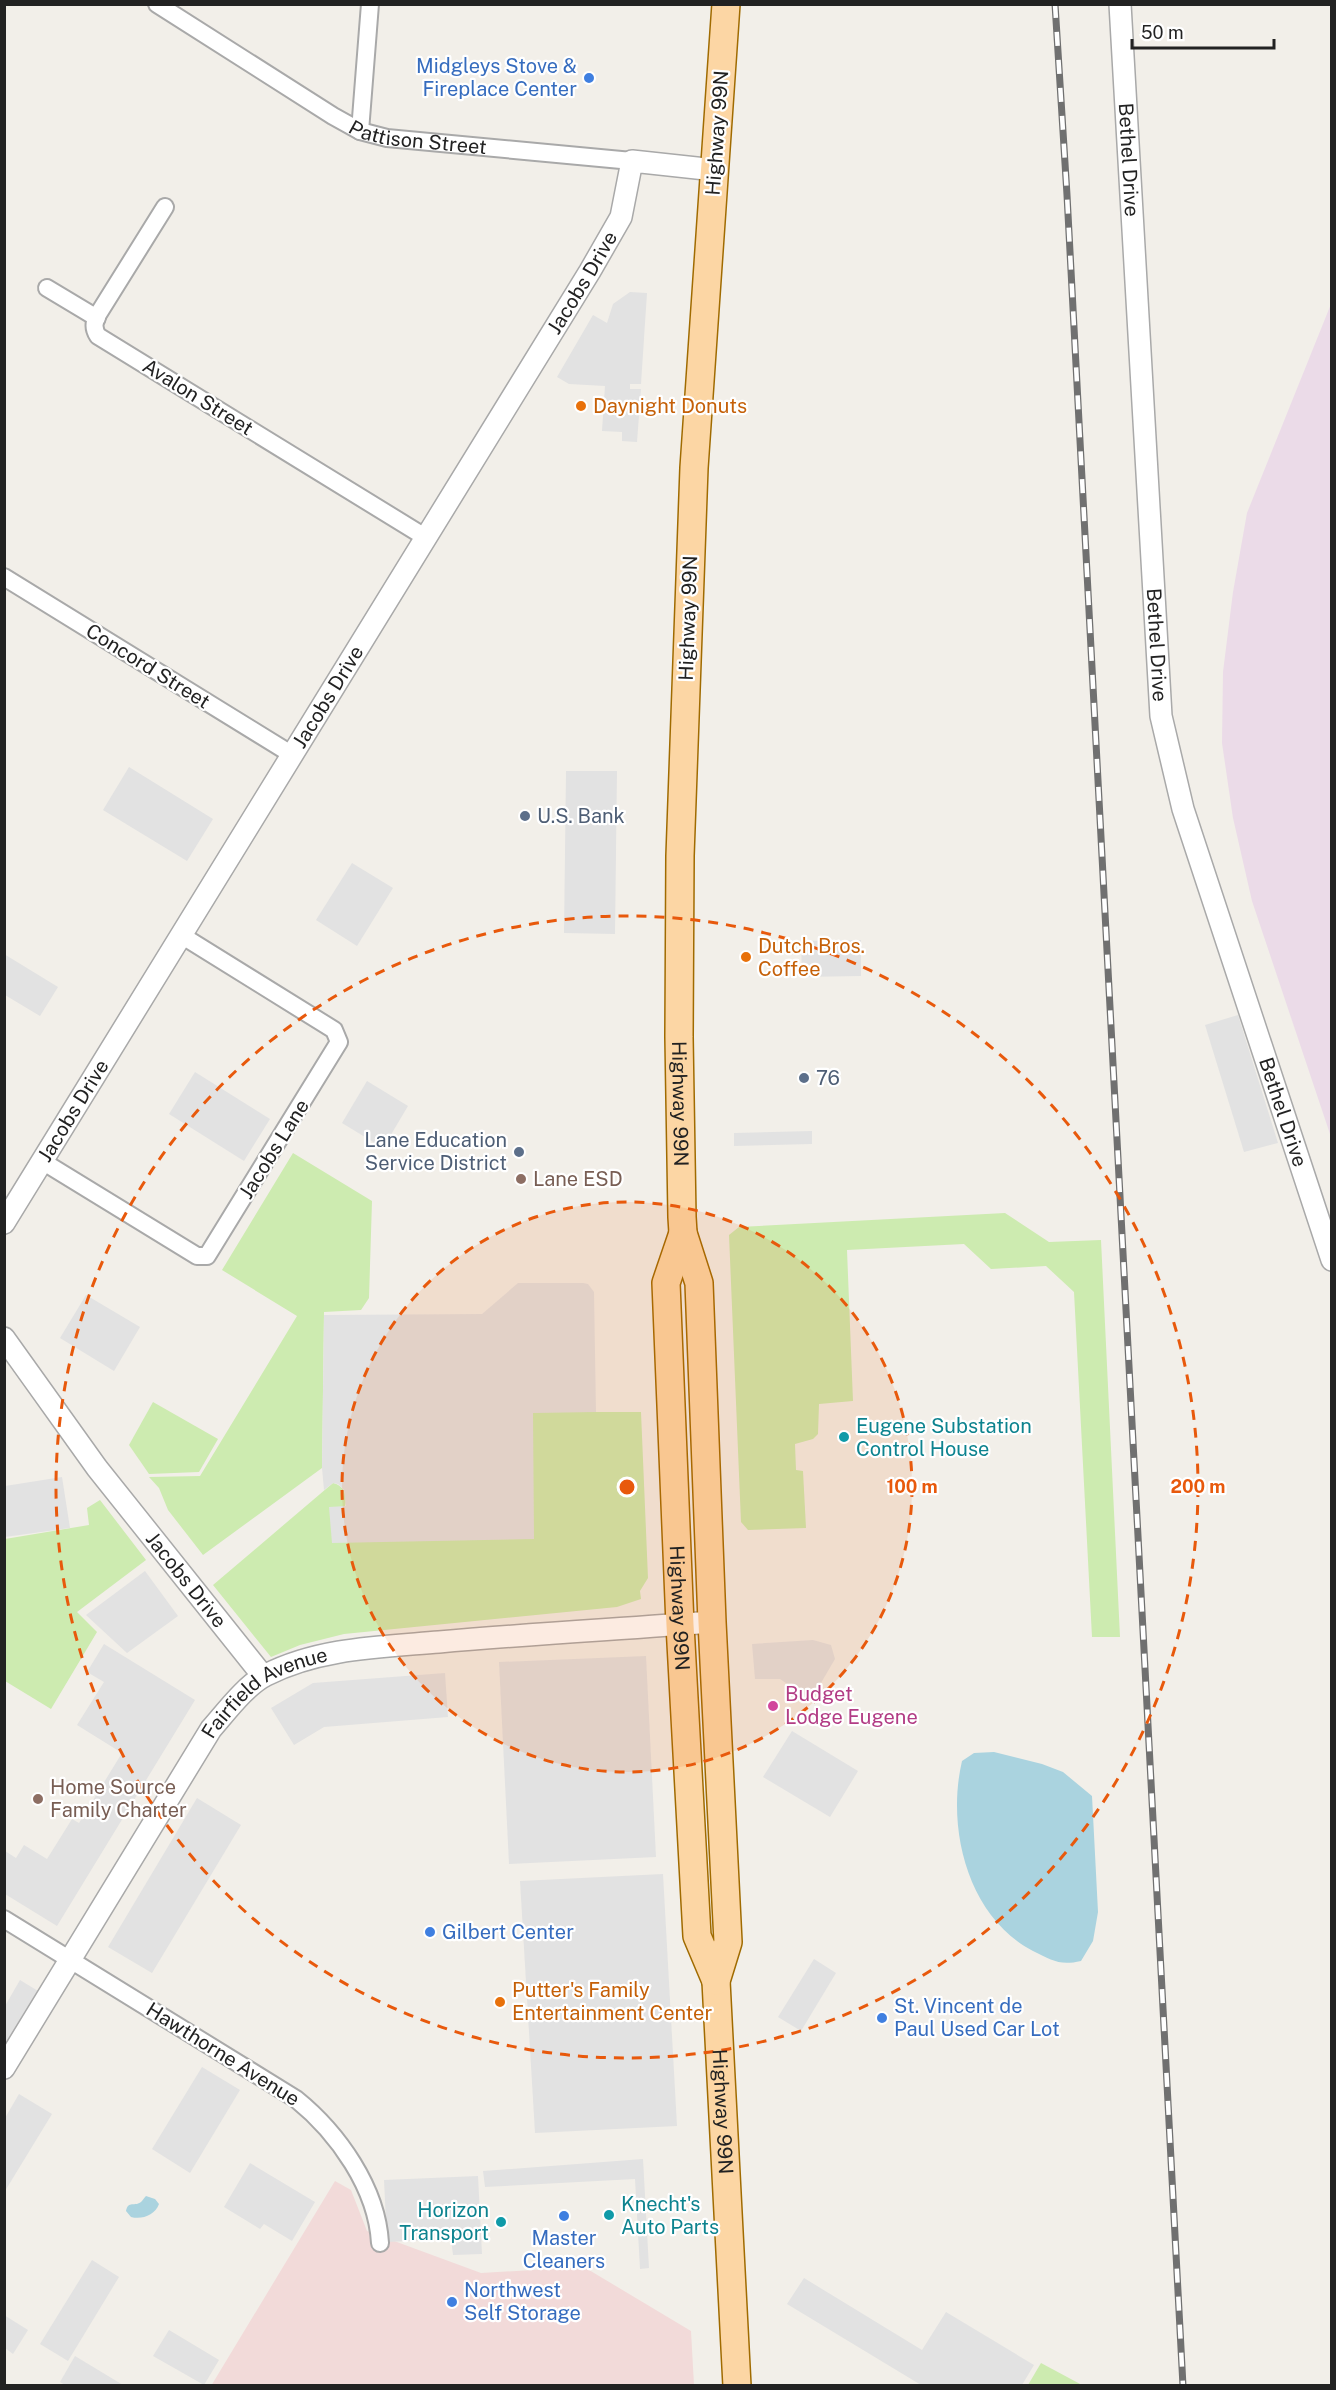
<svg xmlns="http://www.w3.org/2000/svg" width="1336" height="2390" viewBox="0 0 1336 2390" font-family="'Public Sans',sans-serif">
<style>
.commercial{fill:#f2dad9}
.industrial{fill:#ebdbe8}
.grass{fill:#cdebb0}
.parking{fill:#e2e2e2}
.water{fill:#aad3df}
.lines{fill:none;stroke-linecap:round;stroke-linejoin:round}
.minor-casing{stroke:#a9a9a9;stroke-width:20}
.tertiary-casing{stroke:#a9a9a9;stroke-width:24}
.primary-casing{stroke:#a06b00;stroke-width:30}
.minor{stroke:#fff;stroke-width:16}
.tertiary{stroke:#fff;stroke-width:21}
.primary{stroke:#fcd6a4;stroke-width:27}
.rail-casing{stroke:#707070;stroke-width:7}
.rail{stroke:#fff;stroke-width:4.5;stroke-dasharray:14;stroke-linecap:butt}
.ring{fill:none;stroke:#e8590c;stroke-width:3;stroke-dasharray:10 8}
.shop-dot{fill:#3f7fe0;stroke:#fff;stroke-width:2}
.food-dot{fill:#e8710a;stroke:#fff;stroke-width:2}
.service-dot{fill:#5c6f8a;stroke:#fff;stroke-width:2}
.education-dot{fill:#8d6e63;stroke:#fff;stroke-width:2}
.culture-dot{fill:#0f9aa8;stroke:#fff;stroke-width:2}
.hotel-dot{fill:#d1479c;stroke:#fff;stroke-width:2}
.labels{text-anchor:middle;dominant-baseline:central;stroke-width:4.5;stroke-linejoin:round;paint-order:stroke}
.shop-label{font-size:20px;fill:#366cbe;stroke:#fff;text-anchor:start}
.street-label{font-size:20px;fill:#222;stroke:#fff}
.food-label{font-size:20px;fill:#c56008;stroke:#fff;text-anchor:start}
.service-label{font-size:20px;fill:#4e5e75;stroke:#fff;text-anchor:start}
.education-label{font-size:20px;fill:#785e54;stroke:#fff;text-anchor:start}
.culture-label{font-size:20px;fill:#0d838f;stroke:#fff;text-anchor:start}
.hotel-label{font-size:20px;fill:#b23c85;stroke:#fff;text-anchor:start}
.centre{fill:#e8590c;stroke:#fff;stroke-width:3}
.ring-label{font-size:18px;text-anchor:middle;font-weight:bold;fill:#e8590c;stroke:#fff;stroke-width:4.5;stroke-linejoin:round;paint-order:stroke}
</style>
<rect width="100%" height="100%" fill="#f2efe9"/>
<path class="commercial" d="M335,2181L351,2190L367,2231L481,2273L584,2267L691,2331L694,2385L211,2386Z"/>
<path class="industrial" d="M1331,304V1137L1252,901L1233,818L1222,743L1223,672L1233,592L1247,513Z"/>
<g class="grass">
<path d="M293,1153L372,1201L369,1298L361,1310L324,1312L322,1468L203,1555L168,1510L159,1488L149,1477L200,1476L297,1316L222,1270Z"/>
<path d="M1005,1213L1049,1242L1101,1240L1120,1637H1092L1074,1292L1046,1266L991,1269L964,1244L847,1250L853,1401L819,1404L818,1434L813,1439L795,1444L796,1470L803,1471L806,1528L748,1530L741,1522L729,1235L739,1227Z"/>
<path d="M153,1402L218,1439L199,1472L149,1474L129,1445Z"/>
<path d="M533,1412H641L648,1578L640,1591L641,1599L617,1607L344,1634L300,1645L271,1657L213,1585L333,1483C359,1489 338,1528 332,1542Z"/>
<path d="M100,1500L146,1560L77,1612L97,1632L51,1709L5,1681V1539L89,1525L87,1508Z"/>
<path d="M1041,2363L1082,2385H1028Z"/>
</g>
<g class="parking">
<path d="M630,292L647,293L641,384H630V389H641L637,442L622,441V432L602,431L605,386L569,384L557,377L593,315L607,323L613,304Z"/>
<path d="M129,767L213,819L187,861L103,810Z"/>
<path d="M566,771H617L615,934L564,933Z"/>
<path d="M352,863L393,888L357,946L316,920Z"/>
<path d="M861,940V976L802,977L801,941Z"/>
<path d="M4,954L58,987L40,1016L5,995Z"/>
<path d="M1238,1015L1278,1143L1244,1152L1205,1025Z"/>
<path d="M195,1072L270,1119L244,1161L169,1114Z"/>
<path d="M367,1081L408,1106L383,1148L342,1123Z"/>
<path d="M812,1131V1144L734,1146V1133Z"/>
<path d="M518,1283H583L588,1284L594,1292L596,1412L533,1413L534,1539L332,1543L329,1507L346,1506L344,1490L338,1484L333,1483L324,1490L322,1468L324,1315L482,1314Z"/>
<path d="M86,1295L140,1327L114,1371L60,1338Z"/>
<path d="M62,1477L70,1528L5,1537V1486Z"/>
<path d="M145,1571L178,1616L127,1653L86,1615Z"/>
<path d="M813,1640L831,1645L835,1659L811,1700L780,1679H755L752,1644Z"/>
<path d="M104,1644L195,1700L57,1926L5,1894V1851L16,1858L24,1845L47,1859L72,1819L79,1823L122,1753L77,1725L104,1682L87,1672Z"/>
<path d="M646,1656L656,1857L509,1864L499,1662Z"/>
<path d="M445,1673L448,1717L324,1727L294,1745L271,1708L313,1683Z"/>
<path d="M792,1731L858,1771L830,1817L763,1777Z"/>
<path d="M197,1798L241,1825L152,1973L108,1947Z"/>
<path d="M663,1874L677,2126L535,2133L520,1881Z"/>
<path d="M814,1959L836,1973L801,2031L778,2017Z"/>
<path d="M20,1980L38,1991L5,2045V2006Z"/>
<path d="M202,2067L240,2090L190,2173L152,2149Z"/>
<path d="M19,2094L52,2114L5,2191V2118Z"/>
<path d="M643,2159L649,2268L640,2269L635,2179L485,2187L483,2171Z"/>
<path d="M250,2163L315,2202L292,2241L264,2224L260,2229L224,2207Z"/>
<path d="M478,2176L482,2254L453,2255L451,2239L387,2242L384,2180Z"/>
<path d="M92,2260L119,2277L68,2361L40,2344Z"/>
<path d="M804,2278L922,2350L946,2312L1034,2365L1022,2385H921L787,2304Z"/>
<path d="M4,2315L28,2330L13,2354L5,2348Z"/>
<path d="M169,2330L219,2360L204,2385L153,2356Z"/>
<path d="M75,2356L123,2385H65L60,2382Z"/>
</g>
<g class="water">
<path d="M994,1752L1042,1764L1063,1772L1092,1796L1098,1912L1093,1941L1081,1961C1059,1966 1052,1960 1033,1951C968,1917 946,1829 962,1761L974,1753Z"/>
<path d="M146,2196L155,2199L159,2204C155,2215 142,2220 131,2217L126,2211C128,2200 135,2207 141,2202C143,2200 144,2198 146,2196Z"/>
</g>
<g class="lines">
<defs>
<g id="minor">
<path id="s1" d="M157,4L333,116L360,131L387,138L632,161"/>
<path d="M360,131L370,4"/>
<path d="M165,207L97,316C94,323 93,328 98,336L425,537"/>
<path d="M47,288L97,318"/>
<path d="M4,577L291,754"/>
<path d="M42,1161L197,1256H207L339,1042L334,1030L181,935"/>
<path d="M4,1919L296,2099C338,2133 377,2188 380,2243"/>
</g>
<g id="tertiary">
<path id="s2" d="M1120,4L1161,716L1183,809L1332,1260"/>
<path id="s3" d="M4,1223L590,271L621,217L632,161L715,170"/>
<path id="s4" d="M4,1338L97,1468L263,1676"/>
<path id="s5" d="M4,2068L211,1729C226,1712 246,1685 266,1675C319,1648 380,1647 439,1642C530,1634 621,1629 712,1622"/>
</g>
<g id="primary">
<path id="s6" d="M726,4L694,468L680,856L679,1037L682,1217L683,1233L699,1283L712,1622L728,1942L716,1981L737,2386"/>
<path id="s7" d="M683,1233L666,1283L680,1625L697,1936L716,1981"/>
</g>
</defs>
<use href="#minor" class="minor-casing"/>
<use href="#tertiary" class="tertiary-casing"/>
<use href="#primary" class="primary-casing"/>
<use href="#minor" class="minor"/>
<use href="#tertiary" class="tertiary"/>
<use href="#primary" class="primary"/>
<defs>
<path id="rail" d="M1055,4L1067,195L1183,2386"/>
</defs>
<use href="#rail" class="rail-casing"/>
<use href="#rail" class="rail"/>
</g>
<circle cx="627" cy="1487" r="285" fill="#e8590c" fill-opacity=".12"/>
<g class="ring">
<circle cx="627" cy="1487" r="285"/>
<circle cx="627" cy="1487" r="571"/>
</g>
<g class="shop-dot">
<circle cx="589" cy="78" r="6"/>
<circle cx="430" cy="1932" r="6"/>
<circle cx="882" cy="2018" r="6"/>
<circle cx="564" cy="2216" r="6"/>
<circle cx="452" cy="2302" r="6"/>
</g>
<g class="food-dot">
<circle cx="581" cy="406" r="6"/>
<circle cx="746" cy="957" r="6"/>
<circle cx="500" cy="2002" r="6"/>
</g>
<g class="service-dot">
<circle cx="525" cy="816" r="6"/>
<circle cx="804" cy="1078" r="6"/>
<circle cx="519" cy="1152" r="6"/>
</g>
<g class="education-dot">
<circle cx="521" cy="1179" r="6"/>
<circle cx="38" cy="1799" r="6"/>
</g>
<g class="culture-dot">
<circle cx="844" cy="1437" r="6"/>
<circle cx="609" cy="2215" r="6"/>
<circle cx="501" cy="2222" r="6"/>
</g>
<circle class="hotel-dot" cx="773" cy="1706" r="6"/>
<g class="labels">
<g class="shop-label">
<text x="577" y="66" text-anchor="end">Midgleys Stove &amp;<tspan x="577" dy="23">Fireplace Center</tspan></text>
<text x="442" y="1932">Gilbert Center</text>
<text x="894" y="2006">St. Vincent de<tspan x="894" dy="23">Paul Used Car Lot</tspan></text>
<text x="564" y="2238" text-anchor="middle">Master<tspan x="564" dy="23">Cleaners</tspan></text>
<text x="464" y="2290">Northwest<tspan x="464" dy="23">Self Storage</tspan></text>
</g>
<g class="street-label">
<text transform="translate(717 133) rotate(-86)">Highway 99N</text>
<text stroke="none"><textPath href="#s1" startOffset="298">Pattison Street</textPath></text>
<text stroke="none"><textPath href="#s2" startOffset="156">Bethel Drive</textPath></text>
<text stroke="none"><textPath href="#s3" startOffset="1104">Jacobs Drive</textPath></text>
<text transform="translate(198 397) rotate(32)">Avalon Street</text>
<text transform="translate(688 618) rotate(-88)">Highway 99N</text>
<text stroke="none"><textPath href="#s2" startOffset="642">Bethel Drive</textPath></text>
<text transform="translate(148 666) rotate(32)">Concord Street</text>
<text stroke="none"><textPath href="#s3" startOffset="618">Jacobs Drive</textPath></text>
<text stroke="none"><textPath href="#s6" startOffset="1101">Highway 99N</textPath></text>
<text stroke="none"><textPath href="#s3" startOffset="132">Jacobs Drive</textPath></text>
<text stroke="none"><textPath href="#s2" startOffset="1128">Bethel Drive</textPath></text>
<text transform="translate(274 1149) rotate(-58)">Jacobs Lane</text>
<text stroke="none"><textPath href="#s4" startOffset="303">Jacobs Drive</textPath></text>
<text stroke="none"><textPath href="#s7" startOffset="378">Highway 99N</textPath></text>
<text stroke="none"><textPath href="#s5" startOffset="464">Fairfield Avenue</textPath></text>
<text transform="translate(223 2054) rotate(32)">Hawthorne Avenue</text>
<text stroke="none"><textPath href="#s6" startOffset="2114">Highway 99N</textPath></text>
</g>
<g class="food-label">
<text x="593" y="406">Daynight Donuts</text>
<text x="758" y="946">Dutch Bros.<tspan x="758" dy="23">Coffee</tspan></text>
<text x="512" y="1990">Putter's Family<tspan x="512" dy="23">Entertainment Center</tspan></text>
</g>
<g class="service-label">
<text x="537" y="816">U.S. Bank</text>
<text x="816" y="1078">76</text>
<text x="507" y="1140" text-anchor="end">Lane Education<tspan x="507" dy="23">Service District</tspan></text>
</g>
<g class="education-label">
<text x="533" y="1179">Lane ESD</text>
<text x="50" y="1787">Home Source<tspan x="50" dy="23">Family Charter</tspan></text>
</g>
<g class="culture-label">
<text x="856" y="1426">Eugene Substation<tspan x="856" dy="23">Control House</tspan></text>
<text x="621" y="2204">Knecht's<tspan x="621" dy="23">Auto Parts</tspan></text>
<text x="489" y="2210" text-anchor="end">Horizon<tspan x="489" dy="23">Transport</tspan></text>
</g>
<g class="hotel-label">
<text x="785" y="1694">Budget<tspan x="785" dy="23">Lodge Eugene</tspan></text>
</g>
</g>
<circle cx="627" cy="1487" r="9" class="centre"/>
<g class="ring-label">
<text x="912" y="1493">100 m</text>
<text x="1198" y="1493">200 m</text>
</g>
<rect width="1336" height="2390" fill="none" stroke="#222222" stroke-width="12"/>
<path d="M1132 39v9h142v-9" fill="none" stroke="#222222" stroke-width="3"/>
<text x="1141" y="39" font-size="18" fill="#222222" stroke="#ffffff" stroke-width="4.5" paint-order="stroke">50 m</text>
</svg>
